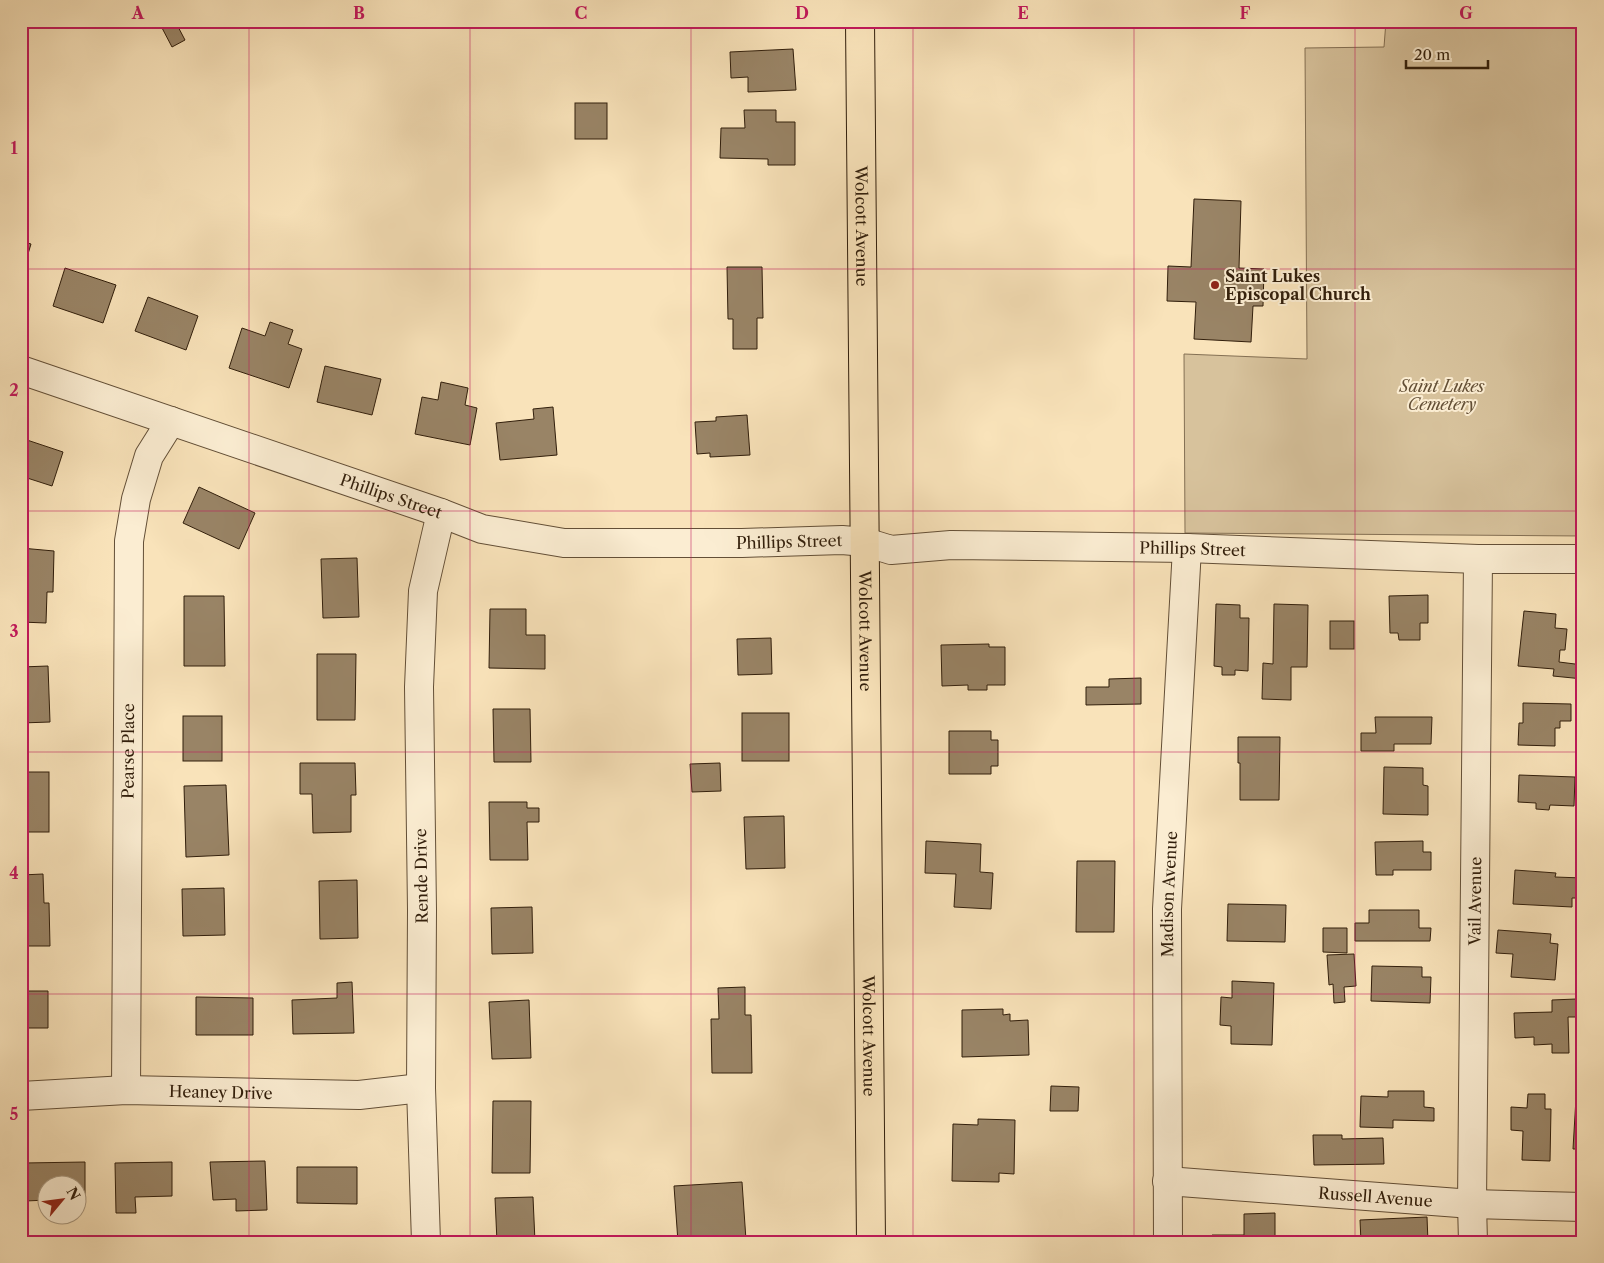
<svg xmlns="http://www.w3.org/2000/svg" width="1604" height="1263" viewBox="0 0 1604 1263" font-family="'Libre Caslon Text',serif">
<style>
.green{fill:#d7c29c;stroke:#847054}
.building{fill:#998466;stroke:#311e0b}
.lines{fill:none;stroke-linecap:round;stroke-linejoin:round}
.minor-casing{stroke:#634f37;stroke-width:30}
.major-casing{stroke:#311e0b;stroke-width:30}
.minor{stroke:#fbedd2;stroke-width:28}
.major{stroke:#f9e3ba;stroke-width:28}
.grid{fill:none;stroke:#c2185b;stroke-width:1;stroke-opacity:0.55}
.poi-dot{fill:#8f2418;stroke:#fbedd2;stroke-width:2}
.labels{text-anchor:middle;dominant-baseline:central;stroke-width:4;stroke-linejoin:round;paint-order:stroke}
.street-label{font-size:16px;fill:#311e0b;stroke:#fbedd2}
.poi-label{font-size:16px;font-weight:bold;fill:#311e0b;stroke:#fbedd2;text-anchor:start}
.park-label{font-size:16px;font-style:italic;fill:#634f36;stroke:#fbedd2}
.neatline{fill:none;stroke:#c2185b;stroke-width:2}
.grid-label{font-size:16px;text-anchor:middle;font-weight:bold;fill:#c2185b}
</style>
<rect width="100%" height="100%" fill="#f9e3ba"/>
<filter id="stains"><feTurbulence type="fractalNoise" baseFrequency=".004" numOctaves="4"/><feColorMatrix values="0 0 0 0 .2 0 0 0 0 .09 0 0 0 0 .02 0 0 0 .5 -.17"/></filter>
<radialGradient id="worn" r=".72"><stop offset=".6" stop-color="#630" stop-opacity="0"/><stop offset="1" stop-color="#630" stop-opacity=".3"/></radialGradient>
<path class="green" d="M1386,21H1583V536L1185,533L1184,354L1307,359L1305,48L1384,47Z"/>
<g class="building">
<path d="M170,21H175L185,40L172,47L161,26Z"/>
<path d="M708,21H791V24L708,23Z"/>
<path d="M793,49L796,90L748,92V77L731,78L730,52Z"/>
<rect x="575" y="103" width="32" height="36"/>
<path d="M744,110H776V122H795V165H768V159L720,158L721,128H745Z"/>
<path d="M1194,199L1241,201L1239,268L1264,269L1263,306H1253L1251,342L1194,339L1196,302L1167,301L1168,266L1191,267Z"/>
<path d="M21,241L31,244L21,277Z"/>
<path d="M727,267H762L763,318H757V349H733V319H728Z"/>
<path d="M65,268L116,285L103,323L53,306Z"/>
<path d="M148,297L198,316L186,350L135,331Z"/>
<path d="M270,322L293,330L288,344L302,349L289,388L229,368L242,328L265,336Z"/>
<path d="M325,366L381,379L372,415L317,402Z"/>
<path d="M441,382L468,388L465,405L477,408L470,445L415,434L422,397L438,400Z"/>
<path d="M553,407L557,455L500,460L496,423L534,419L533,409Z"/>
<path d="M747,415L750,455L710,457V453L697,454L695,422L716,421V417Z"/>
<path d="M21,438L63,452L52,486L21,476Z"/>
<path d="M199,487L255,513L239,549L183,523Z"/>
<path d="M21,548L54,551L53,592H47L46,623L21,622Z"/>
<path d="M357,558L359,617L323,618L321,559Z"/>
<path d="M1428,595V623H1420V640H1399L1398,633H1390L1389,596Z"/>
<path d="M184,596H224L225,666H184Z"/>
<path d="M1216,604L1240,605V618H1249L1248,671L1235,670V675H1222V667L1214,666Z"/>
<path d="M1274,604L1308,605L1307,667H1291V700L1262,699L1263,663L1273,664Z"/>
<path d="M490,609H526V635H545V669L489,668Z"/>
<path d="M1524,611L1556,614L1555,628L1567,629L1565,650H1560L1559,662L1583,665V679L1553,676L1554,669L1518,666Z"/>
<rect x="1330" y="621" width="24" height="28"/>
<path d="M771,638L772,674L738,675L737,639Z"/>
<path d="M989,644V647H1005V685H987V690H968V685L942,686L941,645Z"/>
<path d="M317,654H356L355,720H317Z"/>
<path d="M48,666L50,722L21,723V667Z"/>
<path d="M1141,678V704L1086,705V687H1109V679Z"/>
<path d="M1523,703L1571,704V721H1560V728H1555V746L1518,745L1519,723H1523Z"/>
<path d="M493,709H530L531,762H494Z"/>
<rect x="742" y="713" width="47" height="48"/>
<rect x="183" y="716" width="39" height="45"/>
<path d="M1375,717H1432L1431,744H1394V751H1361V733H1376Z"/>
<path d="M949,731H991V740H998V766H991V774H949Z"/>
<path d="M1238,737H1280L1279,800H1240V763H1238Z"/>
<path d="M300,763H355L356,795H351V832L313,833L312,794H300Z"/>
<path d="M720,763L721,791L692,792L690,764Z"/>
<path d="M1384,767L1423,768V785L1428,786V815L1383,814Z"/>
<rect x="21" y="772" width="28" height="60"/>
<path d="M1519,775L1575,777L1574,806L1550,805L1549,810L1536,809V803L1518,802Z"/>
<path d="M226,785L229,855L186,857L184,786Z"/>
<path d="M489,802H527V808H539V822H527L528,860H490Z"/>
<path d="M784,816L785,868L746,869L744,817Z"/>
<path d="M926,841L981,844L980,872L993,873L991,909L954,907L956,874L925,873Z"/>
<path d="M1423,841V852H1431V870H1393V875H1376L1375,842Z"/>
<path d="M1077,861H1115L1114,932H1076Z"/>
<path d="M1515,870L1556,873L1555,877L1583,878V898H1572V907L1513,904Z"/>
<path d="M43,874L44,903H49L50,946H21V875Z"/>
<path d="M357,880L358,938L320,939L319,881Z"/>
<path d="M224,888L225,935L183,936L182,889Z"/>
<path d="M1228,904L1286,905L1285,942L1227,941Z"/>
<path d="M532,907L533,953L492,954L491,908Z"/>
<path d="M1369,910H1419V928H1431L1430,941H1355V923H1369Z"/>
<path d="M1323,928H1347V953L1323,952Z"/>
<path d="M1498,930L1551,934L1550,943L1558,944L1555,980L1511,977L1513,954L1496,953Z"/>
<path d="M1354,954L1356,986L1344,987L1345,1002L1334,1003L1333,984L1329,985L1327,955Z"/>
<path d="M1372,966L1422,967V977H1431L1430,1003L1371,1001Z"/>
<path d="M1232,981L1274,983L1272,1045L1231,1044V1026L1220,1025L1221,997L1232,998Z"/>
<path d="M352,982L354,1033L293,1034L292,1000L337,998V983Z"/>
<path d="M745,987V1015H751L752,1073H712L711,1019H719L718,988Z"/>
<path d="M21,991H48V1028H23V1034H21Z"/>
<path d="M196,997L253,998V1035H196Z"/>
<path d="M1576,999L1577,1017H1568L1569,1053H1552V1044L1534,1045V1037L1515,1038L1514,1013L1552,1012V1000Z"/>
<path d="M529,1000L531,1058L492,1059L489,1002Z"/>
<path d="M1003,1009V1015L1010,1014V1021L1028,1020L1029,1055L962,1057V1010Z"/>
<path d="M1051,1086L1079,1087L1078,1111H1050Z"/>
<path d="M1388,1091H1424V1107L1434,1108V1121L1393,1120V1128L1360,1127L1361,1096L1388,1097Z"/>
<path d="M1528,1094H1545V1109H1551L1550,1161L1522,1160L1523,1131L1511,1130V1107L1527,1108Z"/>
<path d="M1576,1098L1583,1099V1157H1581L1582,1149H1573Z"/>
<path d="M493,1101H531L530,1173H492Z"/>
<path d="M978,1119L1015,1120L1014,1174L999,1173V1182L952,1181L953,1124L978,1125Z"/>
<path d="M1313,1135H1342V1139L1383,1138L1384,1164L1314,1165Z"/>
<path d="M265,1161L267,1210L236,1211V1199L213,1200L210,1162Z"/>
<path d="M85,1162V1200H78V1186H48V1200L25,1201L24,1163Z"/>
<path d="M172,1162V1196L135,1197L136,1213H116L115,1163Z"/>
<path d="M297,1167H357V1204L297,1203Z"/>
<path d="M742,1182L746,1240L678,1242L674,1186Z"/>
<path d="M533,1197L535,1242H497L495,1198Z"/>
<path d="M1275,1213V1242H1212V1235H1244V1214Z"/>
<path d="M1427,1217L1428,1242H1361L1360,1220Z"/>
</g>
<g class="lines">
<defs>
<g id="minor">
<path id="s1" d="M21,370L441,513L482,529L564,543H742L842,540L865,542L891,550L951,545L1187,548L1478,559H1583"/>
<path id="s2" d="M126,1090L129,541L136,499L149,456L171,421"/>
<path id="s3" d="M21,1096L126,1090L359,1095L421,1088"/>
<path id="s4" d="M1167,1181L1472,1204L1583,1207"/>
<path d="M426,1242L421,1088L422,910L419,687L423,591L441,513"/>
<path id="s5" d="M1168,1242L1167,909L1187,548"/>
<path id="s6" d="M1473,1242L1472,1204L1478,559"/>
</g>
<g id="major">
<path id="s7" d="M860,21L871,1242"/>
</g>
</defs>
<use href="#minor" class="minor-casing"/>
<use href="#major" class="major-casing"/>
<use href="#minor" class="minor"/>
<use href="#major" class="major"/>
</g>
<path class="grid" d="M249,21V1242M470,21V1242M691,21V1242M913,21V1242M1134,21V1242M1355,21V1242M21,269H1583M21,511H1583M21,752H1583M21,994H1583"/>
<circle class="poi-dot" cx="1215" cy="285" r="5"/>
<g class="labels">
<g class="street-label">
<text stroke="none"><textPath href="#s7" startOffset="205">Wolcott Avenue</textPath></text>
<text stroke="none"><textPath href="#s1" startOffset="391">Phillips Street</textPath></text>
<text stroke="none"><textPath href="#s1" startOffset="796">Phillips Street</textPath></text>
<text stroke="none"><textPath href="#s1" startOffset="1201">Phillips Street</textPath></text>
<text stroke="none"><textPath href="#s7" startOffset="610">Wolcott Avenue</textPath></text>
<text stroke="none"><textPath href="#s2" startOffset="339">Pearse Place</textPath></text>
<text transform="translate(421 876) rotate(-91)">Rende Drive</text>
<text stroke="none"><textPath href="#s5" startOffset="348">Madison Avenue</textPath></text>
<text stroke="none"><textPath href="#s6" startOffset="341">Vail Avenue</textPath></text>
<text stroke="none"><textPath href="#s7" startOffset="1015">Wolcott Avenue</textPath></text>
<text stroke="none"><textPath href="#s3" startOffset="200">Heaney Drive</textPath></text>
<text stroke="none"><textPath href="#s4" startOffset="209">Russell Avenue</textPath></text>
</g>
<g class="poi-label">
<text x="1225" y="276">Saint Lukes<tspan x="1225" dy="18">Episcopal Church</tspan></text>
</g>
<g class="park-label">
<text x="1442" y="386">Saint Lukes<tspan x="1442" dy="18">Cemetery</tspan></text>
</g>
</g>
<rect width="1604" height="1263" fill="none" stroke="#f9e3ba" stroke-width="55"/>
<g transform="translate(62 1200) rotate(61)"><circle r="24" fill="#fbedd2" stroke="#aa9a82"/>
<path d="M0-4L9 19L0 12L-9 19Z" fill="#8f2418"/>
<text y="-8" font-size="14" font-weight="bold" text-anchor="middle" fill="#311e0b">N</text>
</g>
<path d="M1406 60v8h82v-8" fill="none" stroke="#311e0b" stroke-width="2.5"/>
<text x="1414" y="60" font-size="15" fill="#311e0b" stroke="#fbedd2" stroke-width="4" paint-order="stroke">20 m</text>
<rect x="28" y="28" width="1548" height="1208" class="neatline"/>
<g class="grid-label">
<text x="138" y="19">A</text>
<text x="359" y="19">B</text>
<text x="581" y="19">C</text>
<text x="802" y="19">D</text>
<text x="1023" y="19">E</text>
<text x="1245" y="19">F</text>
<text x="1466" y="19">G</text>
<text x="14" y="154">1</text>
<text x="14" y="396">2</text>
<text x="14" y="637">3</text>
<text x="14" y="879">4</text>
<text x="14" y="1120">5</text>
</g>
<rect width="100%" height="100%" filter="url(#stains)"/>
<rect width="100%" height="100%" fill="url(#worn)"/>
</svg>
